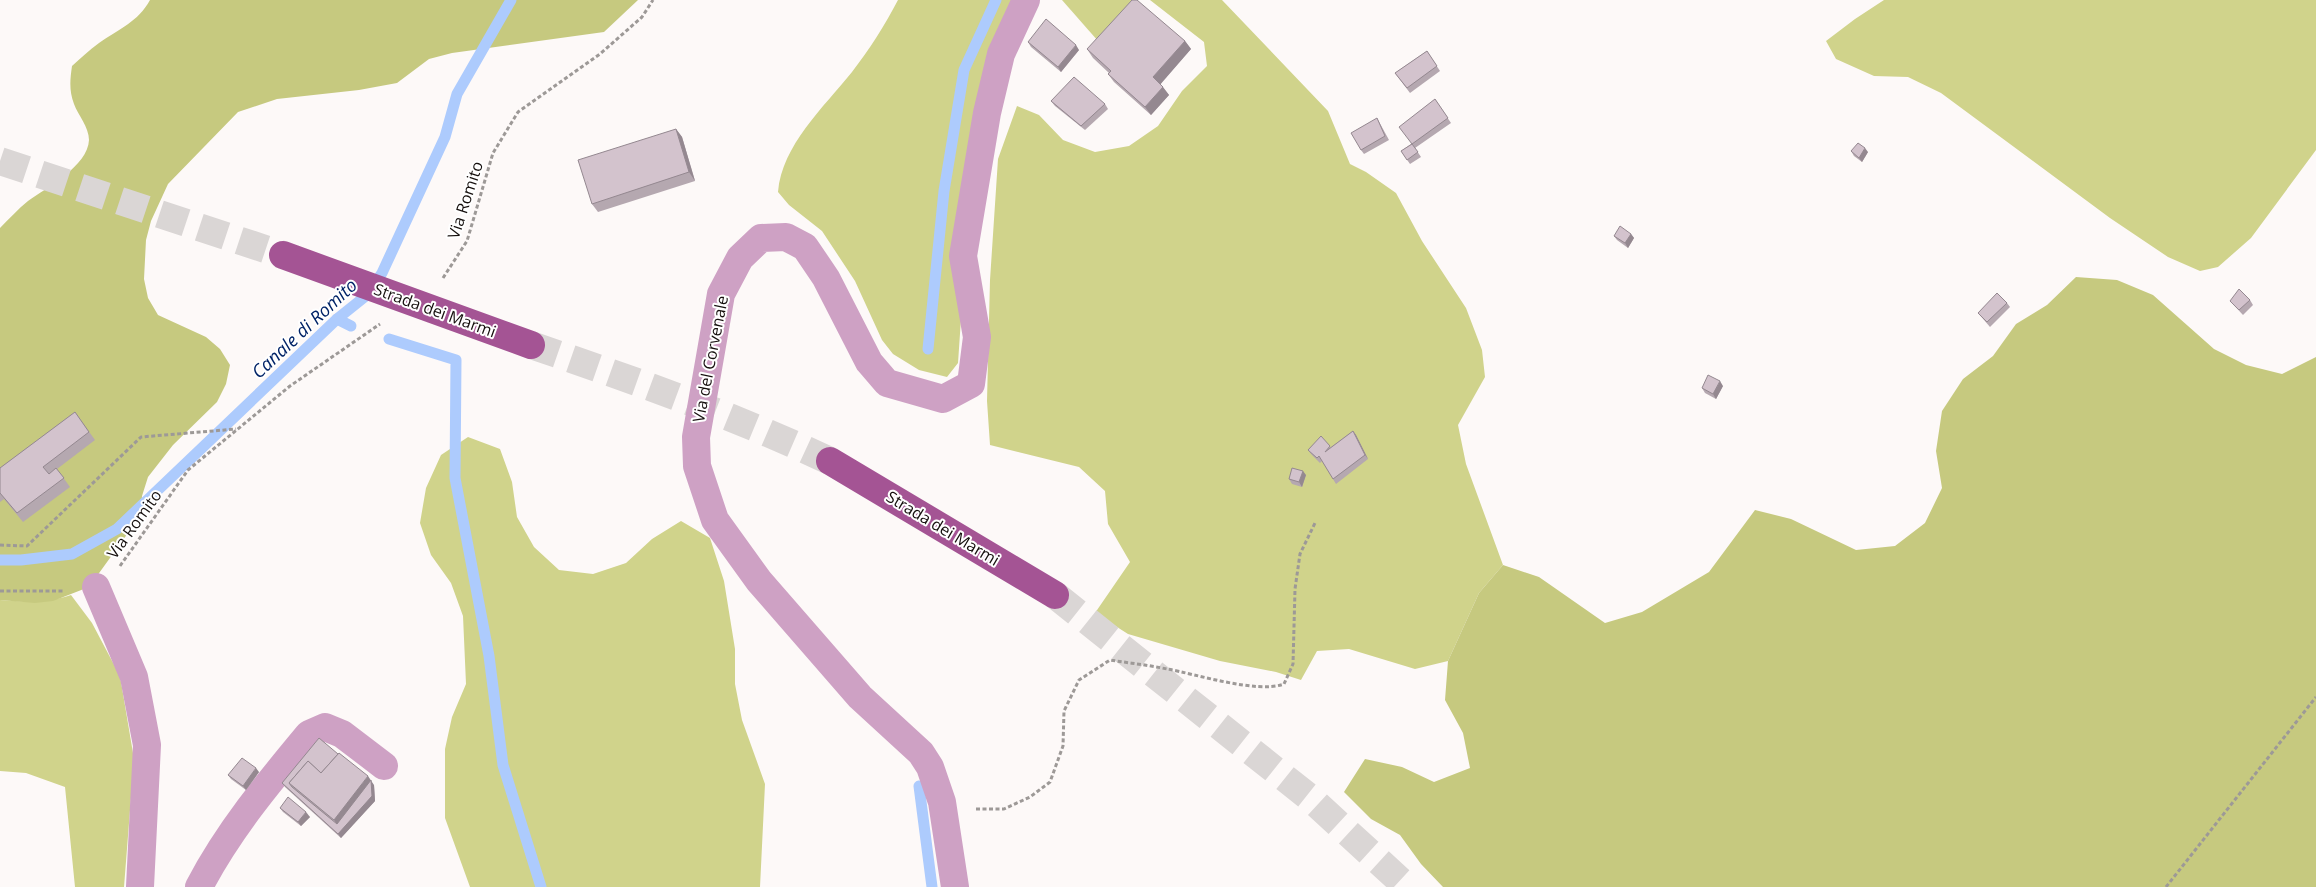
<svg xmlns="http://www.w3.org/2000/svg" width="2316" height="887" viewBox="0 0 2316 887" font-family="'Open Sans',sans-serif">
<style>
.green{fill:#d0d38b}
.forest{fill:#c6c97f}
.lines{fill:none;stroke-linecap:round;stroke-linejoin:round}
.stream{stroke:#adcbfd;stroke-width:11}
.major-tunnel{stroke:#dad6d5;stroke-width:28;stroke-dasharray:28 14;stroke-linecap:butt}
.path{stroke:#9d9997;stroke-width:3;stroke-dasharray:4 2.5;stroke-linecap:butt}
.minor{stroke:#cea1c4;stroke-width:28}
.major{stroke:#a45494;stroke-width:28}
.major-bridge{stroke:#a45494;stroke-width:28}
.wall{fill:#b5a8b0}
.shaded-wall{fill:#948890}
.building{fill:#d3c3cd;stroke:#948890}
.labels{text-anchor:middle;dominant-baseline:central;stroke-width:4;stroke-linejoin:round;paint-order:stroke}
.street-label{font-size:16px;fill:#150f0d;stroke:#fff}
.water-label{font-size:18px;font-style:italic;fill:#002367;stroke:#fff}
</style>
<rect width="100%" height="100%" fill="#fdf9f8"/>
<g class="green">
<path d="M898,0H1013L961,319L958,363L947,377L919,370L893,354L882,340L855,281L822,231L789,205L778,192C782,145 824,107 852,72C869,50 885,25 898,0Z"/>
<path d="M1062,0H1136L1098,41Z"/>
<path d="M1150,0H1222L1328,111L1350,164L1366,172L1396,193L1422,241L1466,308L1482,350L1485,377L1458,425L1466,464L1503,565L1479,593L1448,661L1415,669L1349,649L1317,651L1301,680L1276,672L1220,661L1128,634L1095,613L1130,562L1108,524L1105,491L1079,467L990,445L987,401L990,280L998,159L1017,106L1039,115L1063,140L1095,152L1129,146L1158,126L1182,91L1207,66L1204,42Z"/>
<path d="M1884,0H2316V150L2251,238L2218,267L2200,271L2168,257L2110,218L1941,93L1908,77L1874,76L1836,59L1826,41L1855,19Z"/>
<path d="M468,437L500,449L512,482L517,517L534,547L559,570L593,574L626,563L652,539L681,521L710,538L724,581L735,649V684L742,720L765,784L760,887H470L445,818V749L452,717L466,684L463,616L451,583L431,555L420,523L426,488L441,455Z"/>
<path d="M71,595L92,623L120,676L134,759L124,887H75L65,787L26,773L0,771V600C26,602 47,603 71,595Z"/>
</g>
<g class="forest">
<path d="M150,0H638L604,32L452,53L429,59L397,83L359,90L277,99L238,112L168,184L151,221L146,240L144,279L148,298L158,315L206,337L220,349L230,365L226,384L217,402L173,445L148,477L142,496L141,515L89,587L53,601L35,603L0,600V228C9,219 18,209 28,201C46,188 88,166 89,140C89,127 78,115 74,104C69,91 70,80 72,66C81,58 89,50 99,43C119,29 138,22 150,0Z"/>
<path d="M2076,277L2117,280L2153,295L2214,349L2246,365L2282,374L2316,357V887H1443L1421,864L1400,835L1371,819L1344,792L1365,759L1402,767L1434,782L1470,768L1463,733L1445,700L1448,661L1479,593L1503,565L1539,577L1605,623L1642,612L1709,572L1755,510L1791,519L1856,550L1895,546L1925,523L1942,488L1936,451L1942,411L1963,379L1993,356L2016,324L2047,305Z"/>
</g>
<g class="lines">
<g class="stream">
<path d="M337,319L351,326"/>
<path d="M389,339L456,360L455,478L489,656L503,765L541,887"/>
<path d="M928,349L944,191L964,70L996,0"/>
<path d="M0,560H21L72,554L117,529L337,319L367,295L382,273L445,137L457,94L511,0"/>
<path d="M919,786L932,887"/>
</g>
<g class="major-tunnel">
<path d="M0,161L283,255"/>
<path d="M531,345C633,380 733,415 830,461"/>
<path d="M1055,595L1310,798L1407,887"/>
</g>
<g class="path">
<path d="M443,278L467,241L493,153L518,112L600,54L642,17L653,0"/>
<path d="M0,545L27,546L141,437L236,429"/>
<path d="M120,566L188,470L290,386L380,324"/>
<path d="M0,591H64"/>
<path d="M976,809H1004L1030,797L1050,782L1063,746L1064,711L1079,680L1110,660C1129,663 1148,665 1167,669C1196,674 1257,694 1284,684L1293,664L1295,589L1300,554L1315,523"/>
<path d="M2166,887L2316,697"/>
</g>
<g class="minor">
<path d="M96,587L134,677L147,745L140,887"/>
<path d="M199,887C228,831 269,782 309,734L325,727L342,734L384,766"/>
<path d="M955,887L942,802L930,767L921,753L860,697L759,581L715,520L697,466L696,437L721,294L740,258L761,238L786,237L805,247L826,278L869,362L887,383L943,399L971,384L977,337L963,256L987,113L1001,54L1026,0"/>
</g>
<path class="major" d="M830,461L1055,595"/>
<path class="major-bridge" d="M283,255L531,345"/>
</g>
<g class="wall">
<path d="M1185,41L1191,49L1160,84L1169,95L1151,115L1114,82L1108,74L1109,73L1093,58L1087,49Z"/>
<path d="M1028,42L1079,50L1061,72L1031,47Z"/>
<path d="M1427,51L1440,71L1410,93L1395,73Z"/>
<path d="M1435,99L1451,123L1415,148L1421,157L1410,164L1401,151L1411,144Z"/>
<path d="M1051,101L1105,104L1108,109L1085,130L1055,106Z"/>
<path d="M1377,118L1389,140L1364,154L1361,150Z"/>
<path d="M676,129L682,137L695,181L598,212L592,204Z"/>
<path d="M1851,151L1868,152L1862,162L1854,156Z"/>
<path d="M1631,234L1634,238L1628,248L1617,240L1614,236Z"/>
<path d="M2250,300L2253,305L2243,315L2230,301Z"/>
<path d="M2007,303L2010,307L1990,327L1978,313Z"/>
<path d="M1723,386L1716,399L1705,393L1702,388Z"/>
<path d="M75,412L95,440L57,469L70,487L23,522L4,499L0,502V468Z"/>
<path d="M1353,431L1356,435L1368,459L1336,484L1322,461L1320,463L1311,454L1308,450L1331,447Z"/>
<path d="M1306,475L1302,487L1292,484L1289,479Z"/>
<path d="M259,772L246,790L231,779L228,775Z"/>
<path d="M282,783L374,785L375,801L341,838L285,787Z"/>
<path d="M280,808L310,817L301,826L283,812Z"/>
</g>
<g class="shaded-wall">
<path d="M1185,41L1191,49L1159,86L1153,77Z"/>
<path d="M1076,45L1079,50L1061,72L1058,67Z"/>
<path d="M1163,87L1169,95L1151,115L1145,107Z"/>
<path d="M676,129L682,137L695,181L689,172Z"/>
<path d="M1865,148L1868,152L1862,162L1859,158Z"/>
<path d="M1631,234L1634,238L1628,248L1625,243Z"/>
<path d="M1720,381L1723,386L1716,399L1713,394Z"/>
<path d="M1353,431L1356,435L1368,459L1365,455Z"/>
<path d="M1303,471L1306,475L1302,487L1299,482Z"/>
<path d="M256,768L259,772L246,790L243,786Z"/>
<path d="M368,776L374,785L375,801L341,838L338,834L340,829L334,820Z"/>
<path d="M306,812L310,817L301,826L298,822Z"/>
</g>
<g class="building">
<path d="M1132,0H1137L1185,41L1153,77L1163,87L1145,107L1108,74L1111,71L1087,49Z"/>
<path d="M1046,19L1076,45L1058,67L1028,42Z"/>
<path d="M1427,51L1437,66L1407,88L1395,73Z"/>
<path d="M1074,77L1105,104L1081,126L1051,101Z"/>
<path d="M1435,99L1448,118L1412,144L1418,152L1407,160L1401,151L1412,144L1399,127Z"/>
<path d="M1377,118L1385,136L1361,150L1351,133Z"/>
<path d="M676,129L689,172L592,204L578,160Z"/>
<path d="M1858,143L1865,148L1859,158L1851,151Z"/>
<path d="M1620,226L1631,234L1625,243L1614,236Z"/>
<path d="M2239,289L2250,300L2239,310L2230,301Z"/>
<path d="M1997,293L2007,303L1987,322L1978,313Z"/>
<path d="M1708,375L1720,381L1713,394L1702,388Z"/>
<path d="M75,412L89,432L43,467L49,474L56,468L64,478L17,513L0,493V468Z"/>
<path d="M1353,431L1365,455L1333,479L1319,456L1317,458L1308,450L1321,436L1330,446L1325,452Z"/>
<path d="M1292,468L1303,471L1299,482L1289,479Z"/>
<path d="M319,738L338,754L321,773L308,761L289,783L292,787L337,824L371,780L372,796L338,834L282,783Z"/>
<path d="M339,753L368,776L334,820L289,783L308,761L321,773Z"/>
<path d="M242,758L256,768L243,786L228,775Z"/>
<path d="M288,797L306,812L298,822L280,808Z"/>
</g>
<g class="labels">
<g class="street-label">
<text transform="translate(465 200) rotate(-72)">Via Romito</text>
<text transform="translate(435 310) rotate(20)">Strada dei Marmi</text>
<text transform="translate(710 359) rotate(-79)">Via del Corvenale</text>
<text transform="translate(134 524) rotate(-54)">Via Romito</text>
<text transform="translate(943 528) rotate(31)">Strada dei Marmi</text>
</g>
<g class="water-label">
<text transform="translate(304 328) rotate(-43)">Canale di Romito</text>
</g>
</g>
</svg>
